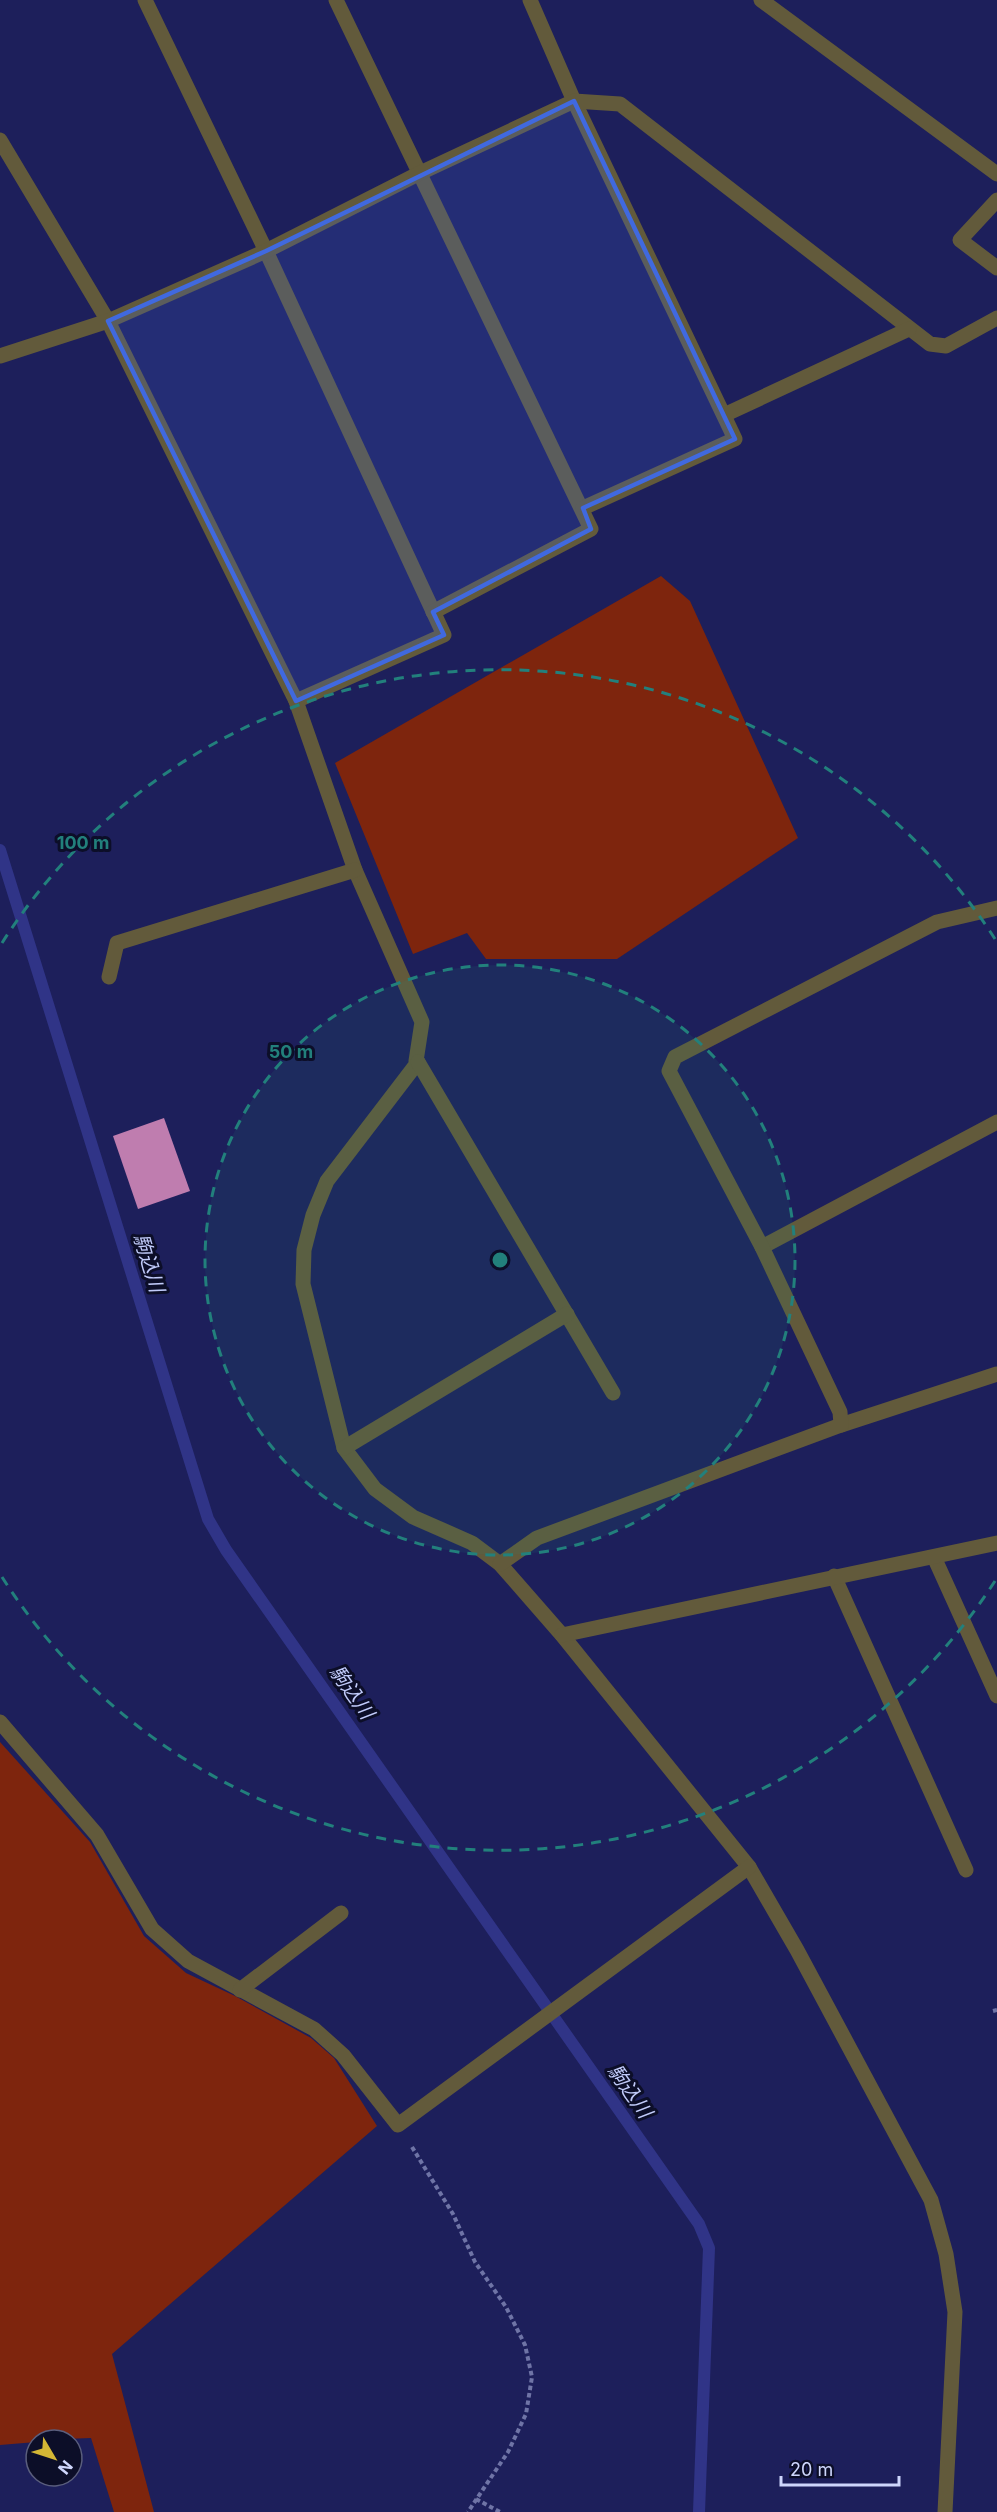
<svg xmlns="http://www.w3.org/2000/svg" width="997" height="2512" viewBox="0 0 997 2512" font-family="Inter,'Noto Sans JP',sans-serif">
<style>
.green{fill:#7e250d}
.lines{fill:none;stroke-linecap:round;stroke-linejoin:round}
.stream{stroke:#303487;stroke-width:12}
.building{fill:#bf7daf}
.path{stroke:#6f74a6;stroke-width:4;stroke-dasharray:4.5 3;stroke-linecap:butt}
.minor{stroke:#625a3b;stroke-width:15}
.marked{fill:#4069df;fill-opacity:0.2;stroke:#4069df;stroke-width:4.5;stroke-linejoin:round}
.ring{fill:none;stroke:#22807c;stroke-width:3;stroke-dasharray:10 8}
.labels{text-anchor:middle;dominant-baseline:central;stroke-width:6;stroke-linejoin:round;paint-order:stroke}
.water-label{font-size:20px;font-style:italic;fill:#c1cbfa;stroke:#0c0e28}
.centre{fill:#22807c;stroke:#0c0e28;stroke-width:3}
.ring-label{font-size:18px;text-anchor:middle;font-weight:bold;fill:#22807c;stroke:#0c0e28;stroke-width:6;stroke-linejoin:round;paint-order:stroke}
</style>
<rect width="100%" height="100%" fill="#1d1f5b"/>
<g class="green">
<path d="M661,576L690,601L798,838L617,959H486L467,933L413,954L335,763Z"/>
<path d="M0,1742L90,1842L144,1936L186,1973L235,1996L311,2038L334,2058L377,2126L112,2354L154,2512H114L91,2438L36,2440V2442L0,2445Z"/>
</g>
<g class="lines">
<path class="stream" d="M0,850L208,1519L226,1550L699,2224L709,2248L699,2512"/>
</g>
<path class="building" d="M164,1118L190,1191L138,1209L113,1136Z"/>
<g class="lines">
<g class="path">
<path d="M993,2011L997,2010"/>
<path d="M412,2147L453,2214L475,2262L506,2307L525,2345L532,2377L526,2414L508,2452L468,2512"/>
<path d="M476,2499L500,2512"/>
</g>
<g class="minor">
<path d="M145,0L266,251L444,635L296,701"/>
<path d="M336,0L591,529L433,612"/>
<path d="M530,0L574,101L735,439L583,508"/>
<path d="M761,0L997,174"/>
<path d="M0,140L108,321L296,701L355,870L422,1022L416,1061L418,1062L327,1181L313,1215L304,1250L303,1284L344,1448L375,1489L413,1517L472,1543L500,1564L562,1635L749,1867L797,1950L931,2200L946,2254L955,2312L945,2512"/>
<path d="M997,200L960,240L997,268"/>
<path d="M0,356L108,321L266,251L418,174L574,101L620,104L930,344L946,346L997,318"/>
<path d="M724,415L909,329"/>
<path d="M109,977L117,943L355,870"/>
<path d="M418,1062L613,1393"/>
<path d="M762,1247L997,1122"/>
<path d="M841,1425L997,1374"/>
<path d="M344,1448L567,1314"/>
<path d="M934,1557L997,1696"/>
<path d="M500,1564L537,1538L841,1425L840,1412L762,1247L669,1071L675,1057L937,922L997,908"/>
<path d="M834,1576L966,1870"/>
<path d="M562,1635L997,1543"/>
<path d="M0,1722L97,1835L152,1929L188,1961L314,2029L343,2055L398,2125L749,1867"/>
<path d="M240,1990L341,1913"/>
</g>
</g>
<path class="marked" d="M574,101L735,439L583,508L591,529L433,612L444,635L296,701L108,321L266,251Z"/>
<circle cx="500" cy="1260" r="295" fill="#22807c" fill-opacity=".12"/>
<g class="ring">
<circle cx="500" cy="1260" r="295"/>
<path d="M995 1581A590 590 0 0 1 2 1577M2 943A590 590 0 0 1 995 939"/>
</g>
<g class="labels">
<g class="water-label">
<text transform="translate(149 1263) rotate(73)">駒込川</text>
<text transform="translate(352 1692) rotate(55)">駒込川</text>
<text transform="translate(630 2091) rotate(55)">駒込川</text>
</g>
</g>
<circle cx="500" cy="1260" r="9" class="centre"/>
<g class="ring-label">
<text x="83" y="849">100 m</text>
<text x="291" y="1058">50 m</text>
</g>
<g transform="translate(54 2458) rotate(129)"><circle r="28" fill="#0c0e28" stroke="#5a5e7d" stroke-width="1.5"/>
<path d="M0-4.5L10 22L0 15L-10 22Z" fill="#d4b635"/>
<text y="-9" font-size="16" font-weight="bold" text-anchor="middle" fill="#ced6fc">N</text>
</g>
<path d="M781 2476v9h118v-9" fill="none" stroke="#ced6fc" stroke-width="3"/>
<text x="790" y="2476" font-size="18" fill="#ced6fc" stroke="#0c0e28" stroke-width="4.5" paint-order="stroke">20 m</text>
</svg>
